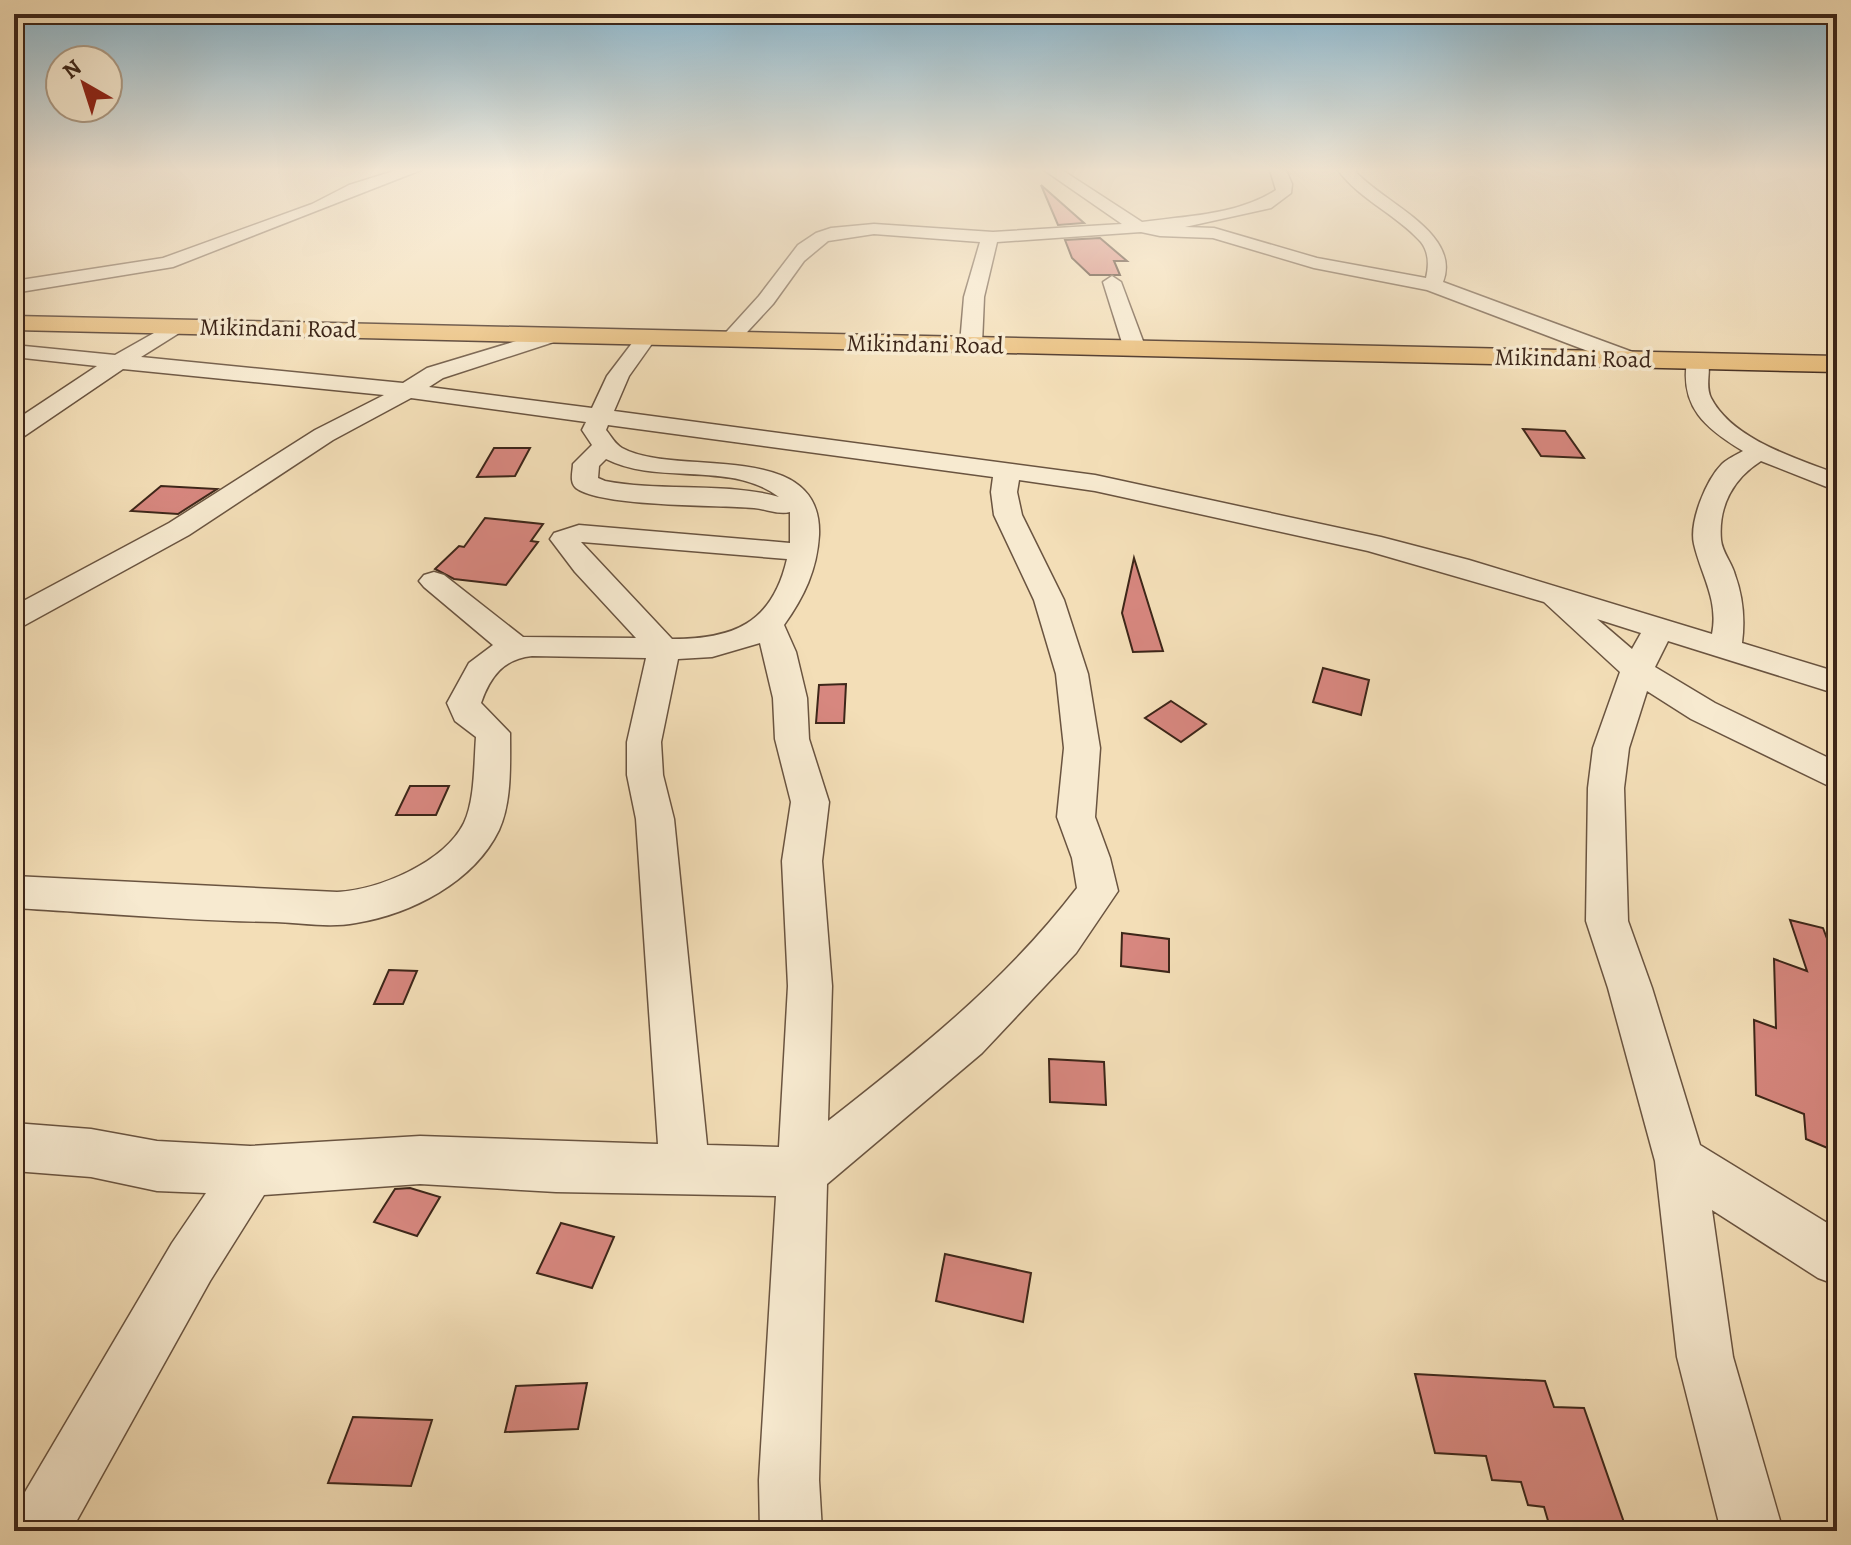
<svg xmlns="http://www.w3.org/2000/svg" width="1851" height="1545" viewBox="0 0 1851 1545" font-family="Alegreya,serif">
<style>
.building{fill:#d7877f;stroke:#3d2619;stroke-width:2}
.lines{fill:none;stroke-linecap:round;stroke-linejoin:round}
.minor-casing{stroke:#6a5440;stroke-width:3}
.trunk-casing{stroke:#3d2619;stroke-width:3}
.minor{fill:#f7ead0;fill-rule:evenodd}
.trunk{fill:#eabf7c;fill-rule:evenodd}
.labels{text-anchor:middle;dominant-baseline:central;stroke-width:7;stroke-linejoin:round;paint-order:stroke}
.far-street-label{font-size:24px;fill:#3d2619;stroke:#f7ead0}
</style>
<rect width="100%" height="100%" fill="#f3deb7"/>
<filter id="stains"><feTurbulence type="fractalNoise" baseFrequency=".0025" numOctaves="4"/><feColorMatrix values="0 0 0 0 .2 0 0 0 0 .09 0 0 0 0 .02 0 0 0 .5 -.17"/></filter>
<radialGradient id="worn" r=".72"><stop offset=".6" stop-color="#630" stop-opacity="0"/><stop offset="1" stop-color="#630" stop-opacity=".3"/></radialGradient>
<g class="building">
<path d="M1041,185L1084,223L1058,225Z"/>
<path d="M1100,238L1127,261H1114L1120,275H1090L1072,258L1065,240Z"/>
<path d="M1523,429L1565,431L1584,458L1541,456Z"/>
<path d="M494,448H530L515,476L477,477Z"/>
<path d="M161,486L217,489L178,514L131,511Z"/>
<path d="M485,518L543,524L531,541L538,542L506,585L454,579L435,569L459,546L464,547Z"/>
<path d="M1134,558L1163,651L1133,652L1122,613Z"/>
<path d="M1323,668L1369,680L1361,715L1313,702Z"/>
<path d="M846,684L844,723H816L819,685Z"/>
<path d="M1171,701L1206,724L1181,742L1145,718Z"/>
<path d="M410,786H449L436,815H396Z"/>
<path d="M1790,920L1823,928L1837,965V1045L1832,1046L1833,1060L1837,1062V1152L1806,1139L1804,1114L1756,1095L1754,1020L1776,1028L1774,959L1807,971Z"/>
<path d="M1122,933L1169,939V972L1121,966Z"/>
<path d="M389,970L417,971L403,1004H374Z"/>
<path d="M1049,1059L1104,1062L1106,1105L1050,1102Z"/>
<path d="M410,1188L440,1197L417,1236L374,1222L395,1189Z"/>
<path d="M561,1223L614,1237L592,1288L537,1273Z"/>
<path d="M945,1254L1031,1273L1023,1322L936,1301Z"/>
<path d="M1415,1374L1545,1381L1554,1407L1584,1408L1627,1531H1551L1544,1507L1528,1505L1521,1482L1492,1480L1486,1456L1435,1453Z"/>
<path d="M587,1383L578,1429L505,1432L516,1386Z"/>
<path d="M353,1417L432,1420L411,1486L328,1483Z"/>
</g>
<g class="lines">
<defs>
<g id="minor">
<path d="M397,170H421L173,267L14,293V281L163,258L312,204L349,185Z"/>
<path d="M1044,170H1062L1142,222C1186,216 1238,215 1276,190L1270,170H1286L1292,184L1291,193L1271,208L1185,227L1214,228L1317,258L1426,278C1429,266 1429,252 1421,242C1396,214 1360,200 1338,170H1354C1381,202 1462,232 1443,282L1638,354L1641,359L1630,365L1622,364L1427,290L1314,268L1213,238L1160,236L1141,232L997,242L984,297L982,344L978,348H964L960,344L964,297L980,242L874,234L828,241L804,261L773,304L736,344H722L719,340L759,296L798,245L816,233L831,228L874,224L993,232L1122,224Z"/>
<path d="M1112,276L1121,282L1146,349L1143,354H1127L1124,349L1103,282Z"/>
<path d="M177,320L187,326L184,330L141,357L403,383L427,368L556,329L563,331L566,335L563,339L443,378L429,387L592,408L607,376L639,334L646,332L656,338L629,376L614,411L1095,475L1381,537L1469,560L1712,634C1719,600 1701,575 1694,544C1689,522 1706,480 1722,464C1727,459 1736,455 1743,451C1705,428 1680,407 1687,361L1698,354L1706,356C1713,368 1704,384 1711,398C1733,440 1796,458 1837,474V491L1761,461C1734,478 1718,505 1721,540C1722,552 1732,563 1735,575C1743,597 1745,620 1742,643L1837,672V694L1668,641L1655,667L1715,703L1837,762V790L1691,719L1647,691L1629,748L1624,788L1628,921L1652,988L1700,1145L1837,1229V1285L1818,1278L1712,1210L1733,1357L1783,1531H1721L1677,1357L1655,1161L1608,988L1586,921L1588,788L1593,748L1620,672L1544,602L1368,551L1095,491L1019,480L1017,492L1022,515L1064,600L1088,674L1100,748L1095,817L1110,858L1118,891L1076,953L982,1053L827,1184L819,1480L822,1531H760L759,1480L776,1196L556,1192L420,1184L264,1195L210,1281L71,1531H14L15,1509L172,1243L206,1193L157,1191L91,1177L14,1171V1123L91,1129L157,1141L250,1146L420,1136L658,1144L636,819L627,775V742L646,658L532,656C503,659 490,677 481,703L510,733C510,763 512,802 499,830C474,882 411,914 356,923C330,928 302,923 276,922C189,921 101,913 14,908V876L337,892C378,890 444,863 464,823C475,800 474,763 476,737L455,721L447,703L469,663L493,645L424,587L419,581L424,575L434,572L444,575L523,637L636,638L575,572L550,539L554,533L579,525L790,543V512C777,515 767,509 754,508C719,505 601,507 576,488C569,482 573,471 573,464L592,445L582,430L586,422L411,398L333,440L189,535L25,625L14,627V606L169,523L315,430L384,395L123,369L23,437L14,439V421L97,366L14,357V345L115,355ZM608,425L993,477L991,492L994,515L1034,600L1056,674L1064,748L1057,817L1072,858L1077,888C1006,981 920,1049 828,1121L832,986L822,861L829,802L809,739L807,698L796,652L784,625C804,597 817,570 819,535C823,437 676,478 622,448C615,444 611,436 606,430ZM606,459C659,486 730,460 779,497C729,482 661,492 605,481L598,478L599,466ZM581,542H582L787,559C772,624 733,639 672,639ZM1597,619L1641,633L1632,649ZM760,643L773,698L775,739L791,802L782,861L788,986L779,1147L707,1145L674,819L663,775L661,742L678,659L712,657Z"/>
</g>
<path id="trunk" d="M14,316L1837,356V372L14,330Z"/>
</defs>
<use href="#minor" class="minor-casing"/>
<use href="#trunk" class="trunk-casing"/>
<use href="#minor" class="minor"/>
<use href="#trunk" class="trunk"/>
</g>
<linearGradient id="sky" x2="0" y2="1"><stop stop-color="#89b7d0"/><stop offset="0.44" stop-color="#faf0df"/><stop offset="1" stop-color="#faf0df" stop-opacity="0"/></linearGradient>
<rect width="1851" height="386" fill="url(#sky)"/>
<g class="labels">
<g class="far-street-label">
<text transform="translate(278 328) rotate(1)">Mikindani Road</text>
<text transform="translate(925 344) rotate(1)">Mikindani Road</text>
<text transform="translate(1573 358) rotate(1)">Mikindani Road</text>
</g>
</g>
<rect width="1851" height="1545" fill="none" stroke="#f3deb7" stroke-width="48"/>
<rect x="16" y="16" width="1819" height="1513" fill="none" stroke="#3d2619" stroke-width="4"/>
<rect x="24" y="24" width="1803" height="1497" fill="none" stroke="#3d2619" stroke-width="2"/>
<g transform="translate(84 84) rotate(321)"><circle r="38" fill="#f7ead0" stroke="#ad9c87" stroke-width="2"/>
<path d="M0-6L14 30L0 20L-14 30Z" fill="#8f2418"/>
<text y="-12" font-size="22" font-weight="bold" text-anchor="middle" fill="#3d2619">N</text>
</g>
<rect width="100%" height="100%" filter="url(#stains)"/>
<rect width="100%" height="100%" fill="url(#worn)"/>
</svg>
